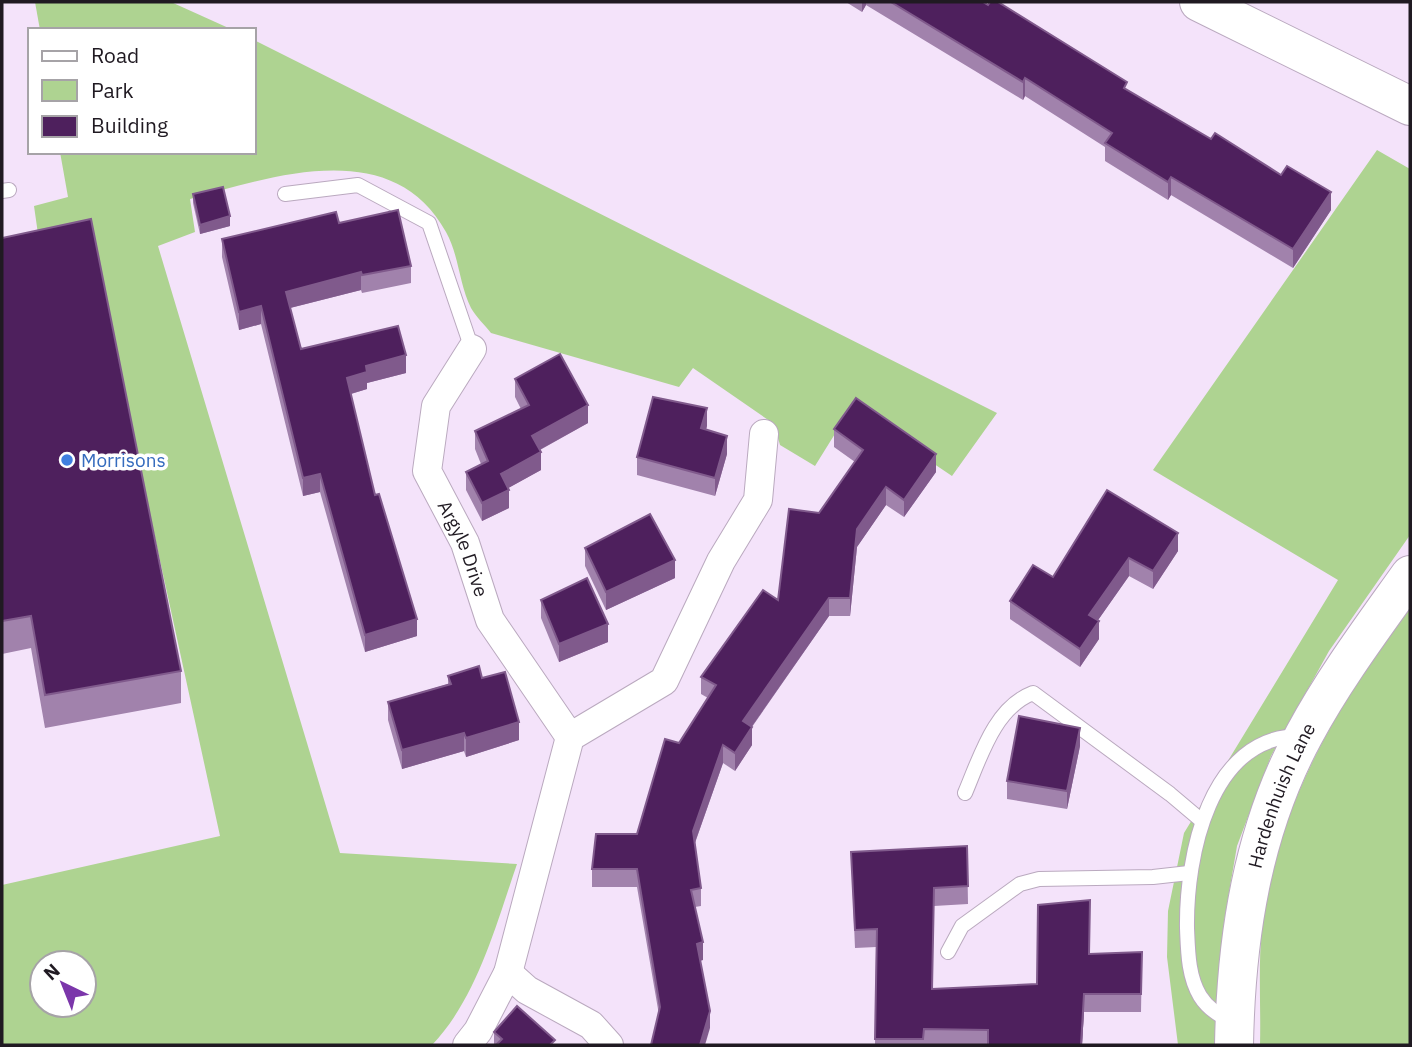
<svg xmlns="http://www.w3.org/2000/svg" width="1412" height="1047" viewBox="0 0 1412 1047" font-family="'IBM Plex Sans',sans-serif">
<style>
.green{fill:#aed391;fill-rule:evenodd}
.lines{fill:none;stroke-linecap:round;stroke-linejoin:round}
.service-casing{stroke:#baa9bf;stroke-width:16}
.minor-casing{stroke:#baa9bf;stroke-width:30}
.secondary-casing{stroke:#baa9bf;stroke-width:40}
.service{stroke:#fff;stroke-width:14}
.minor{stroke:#fff;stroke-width:28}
.secondary{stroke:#fff;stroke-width:38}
.wall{fill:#a182ac}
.shaded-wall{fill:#805a8c}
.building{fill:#4e205d;stroke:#805a8c;stroke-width:2}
.shop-dot{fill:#3f7fe0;stroke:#fff;stroke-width:2.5}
.labels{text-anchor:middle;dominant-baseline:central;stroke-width:7;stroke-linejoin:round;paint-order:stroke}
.shop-label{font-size:19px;fill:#366cbe;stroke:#fff;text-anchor:start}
.street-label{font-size:19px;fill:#201a22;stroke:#fff}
</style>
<rect width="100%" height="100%" fill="#f4e3fa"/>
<g class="green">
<path d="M35,2H171L233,30H40Z"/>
<path d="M254,40L997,413L952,476L851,408L815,466L780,445L774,424L693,368L679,387L491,333C485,325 476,317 471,308C459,284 459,255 446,232C393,135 273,176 190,199L195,232L158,246L340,853L517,864C496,925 477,998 432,1045H2V885L220,836L92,248L2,241L38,234L34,206L68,197L60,152H254ZM42,963H84V1005H42Z"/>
<path d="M1377,150L1410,169V535L1329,651L1271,756L1237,846L1224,922L1219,1045H1178L1167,957L1168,911L1184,833L1338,580L1153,470Z"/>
<path d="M1410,605V1045H1260C1261,1007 1258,966 1262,927C1278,801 1338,706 1410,605Z"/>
</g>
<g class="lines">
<defs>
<g id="service">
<path d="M2,191L9,190"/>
<path d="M285,194L358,185L429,223L472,349"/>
<path d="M965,793C980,758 994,708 1033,693L1170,794L1202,821"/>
<path d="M948,952L962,926L1020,884L1039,879L1153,877L1189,873"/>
<path d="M1233,1022C1219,1016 1208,1009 1200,996C1188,976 1188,951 1187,928C1186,857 1209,736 1300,736"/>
</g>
<g id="minor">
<path id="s1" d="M472,349L436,406L427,471L465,543L490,620L570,737"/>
<path d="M508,973L527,990L591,1025L609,1045"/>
<path d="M467,1045L478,1031L508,973L570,737L664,681L721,561L758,500L764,434"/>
</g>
<g id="secondary">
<path d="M1199,2L1410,106"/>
<path id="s2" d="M1234,1045C1236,938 1252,831 1304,735C1334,679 1373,627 1410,575"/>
</g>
</defs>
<use href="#service" class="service-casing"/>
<use href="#minor" class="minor-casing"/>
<use href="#secondary" class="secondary-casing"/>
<use href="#service" class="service"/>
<use href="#minor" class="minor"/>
<use href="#secondary" class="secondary"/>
</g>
<g class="wall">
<path d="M846,2H983L1127,90L1331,210L1293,268L1171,195L1168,200L1105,161V147L1025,96L1023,100L866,5L862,12Z"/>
<path d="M193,194L230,226L200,234L193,203Z"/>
<path d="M339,223L411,266V283L362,293L361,290L290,308L301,349L406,373L367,383V389L351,394L375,495L417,636L365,652L320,492L303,496L261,324L239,330L222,257V239Z"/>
<path d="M2,238L181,671V703L45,728L31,648L2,654Z"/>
<path d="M515,379L588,423L540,450L541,470L508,488L509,508L482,521L466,490V472L481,464L475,449V431L521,409L515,397Z"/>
<path d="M707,426L706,430L727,454L715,496L637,475V457Z"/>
<path d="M834,429L936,472L904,517L886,505L857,547L850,616H829L752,727V745L735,771L723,763L695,843L701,888V906L695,907L703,960L700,961L710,1028L659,1015L637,887H592V869L637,834L679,743L708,698L701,694V677L778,600L819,513L855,462L834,447Z"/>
<path d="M1107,490L1178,551L1153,589L1129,576L1098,620L1099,639L1080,667L1010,619V601L1053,577Z"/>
<path d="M585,548L675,578L606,610L585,566Z"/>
<path d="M541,600L608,642L559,662L541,618Z"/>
<path d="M448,676L482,678L519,740L466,757L464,751L402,769L388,720V702L448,684Z"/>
<path d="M1080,746L1067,809L1007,799V781Z"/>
<path d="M967,846L968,904L934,906L932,989L1037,984L1089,954L1142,952L1141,1012H1084L1082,1045H875L876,947L855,948L851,852Z"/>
<path d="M494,1032L555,1045H494Z"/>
</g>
<g class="shaded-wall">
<path d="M862,2H866V5L862,12Z"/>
<path d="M1025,78V96L1023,100V82Z"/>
<path d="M1171,177V195L1168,200V182Z"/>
<path d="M1331,192V210L1293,268V249Z"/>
<path d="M230,216V226L200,234V225Z"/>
<path d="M361,272V290L286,309V292Z"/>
<path d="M261,306V324L239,330V312Z"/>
<path d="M406,355V373L367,383V389L347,395V378L366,366Z"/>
<path d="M588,405V423L532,454V436Z"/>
<path d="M707,408V426L701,446V428Z"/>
<path d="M727,436V454L715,496V478Z"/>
<path d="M541,452V470L501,492V474Z"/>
<path d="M936,454V472L904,517V500Z"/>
<path d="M320,474V492L303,496V478Z"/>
<path d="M886,487V505L857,547L850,616V598L857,529Z"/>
<path d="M509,490V508L482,521V503Z"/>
<path d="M1178,533V551L1153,589V571Z"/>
<path d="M1129,558V576L1089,633V615Z"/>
<path d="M675,560V578L606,610V592Z"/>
<path d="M829,598V616L743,739V721Z"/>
<path d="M417,619V636L365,652V635Z"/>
<path d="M1099,621V639L1080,667V649Z"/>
<path d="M608,624V642L559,662V644Z"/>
<path d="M519,722V740L466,757V738Z"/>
<path d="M752,727V745L735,771V753Z"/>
<path d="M1080,728V746L1067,809V791Z"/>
<path d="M464,733V751L402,769V750Z"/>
<path d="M723,745V763L693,848V831Z"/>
<path d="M703,942V960L697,961V944Z"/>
<path d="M1084,994V1012L1082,1045H1081Z"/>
<path d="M710,1011V1028L705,1045H700Z"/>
</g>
<g class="building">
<path d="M891,2H983L988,5L990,2H998L1127,82L1124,88L1211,139L1215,133L1281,175L1287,166L1331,192L1293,249L1171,177L1168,182L1105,143L1112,133L1025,78L1023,82Z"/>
<path d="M223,187L230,216L200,225L193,194Z"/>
<path d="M398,210L411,266L362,275L361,272L286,292L301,349L398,326L406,355L366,366L367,372L347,378L375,495L379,494L417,619L365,635L320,474L303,478L261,306L239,312L222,239L336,212L339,223Z"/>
<path d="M91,219L181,671L45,695L31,616L2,621V238Z"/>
<path d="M560,354L588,405L532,436L541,452L501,474L509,490L482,503L466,472L488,461L475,431L529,405L515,379Z"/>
<path d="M653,397L707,408L701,428L727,436L715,478L637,457Z"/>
<path d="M856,398L936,454L904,500L886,487L857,529L850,598H829L743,721L752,727L735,753L723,745L693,831L701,888L691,890L703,942L697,944L710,1011L700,1045H651L660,1007L637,869H592L596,834H637L665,739L679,743L716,685L701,677L763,590L778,600L789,509L819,513L863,450L834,429Z"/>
<path d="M1107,490L1178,533L1153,571L1129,558L1089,615L1099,621L1080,649L1010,601L1033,565L1053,577Z"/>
<path d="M650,514L675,560L606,592L585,548Z"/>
<path d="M587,578L608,624L559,644L541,600Z"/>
<path d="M479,666L482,678L505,672L519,722L466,738L464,733L402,750L388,702L451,684L448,676Z"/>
<path d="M1019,716L1080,728L1067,791L1007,781Z"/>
<path d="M967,846L968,886L934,888L932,989L1037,984L1038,905L1090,900L1089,954L1142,952L1141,994H1084L1081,1045H988V1030L924,1029L923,1039H875L877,929L855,930L851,852Z"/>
<path d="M517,1006L555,1040L550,1045H496L502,1039L494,1032Z"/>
</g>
<circle class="shop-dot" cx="67" cy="460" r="7"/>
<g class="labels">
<g class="shop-label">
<text x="81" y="460">Morrisons</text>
</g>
<g class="street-label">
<text stroke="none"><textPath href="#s1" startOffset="219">Argyle Drive</textPath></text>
<text stroke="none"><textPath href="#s2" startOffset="256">Hardenhuish Lane</textPath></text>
</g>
</g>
<rect width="1412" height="1047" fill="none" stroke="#201a22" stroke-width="7"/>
<rect x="28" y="28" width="228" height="126" fill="#ffffff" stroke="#a6a3a7" stroke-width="2"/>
<rect x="42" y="51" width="35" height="10" fill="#ffffff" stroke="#a6a3a7" stroke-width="2"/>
<text x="91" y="63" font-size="21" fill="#201a22">Road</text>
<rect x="42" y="80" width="35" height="21" fill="#aed391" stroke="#a6a3a7" stroke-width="2"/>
<text x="91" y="98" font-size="21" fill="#201a22">Park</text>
<rect x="42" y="116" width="35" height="21" fill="#4e205d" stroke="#a6a3a7" stroke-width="2"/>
<text x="91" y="133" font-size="21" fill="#201a22">Building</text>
<g transform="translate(63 984) rotate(317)"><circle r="33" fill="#ffffff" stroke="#a6a3a7" stroke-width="2"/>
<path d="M0-5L12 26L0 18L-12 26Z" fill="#7b36aa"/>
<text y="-10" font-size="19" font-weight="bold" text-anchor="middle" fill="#201a22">N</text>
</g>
</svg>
